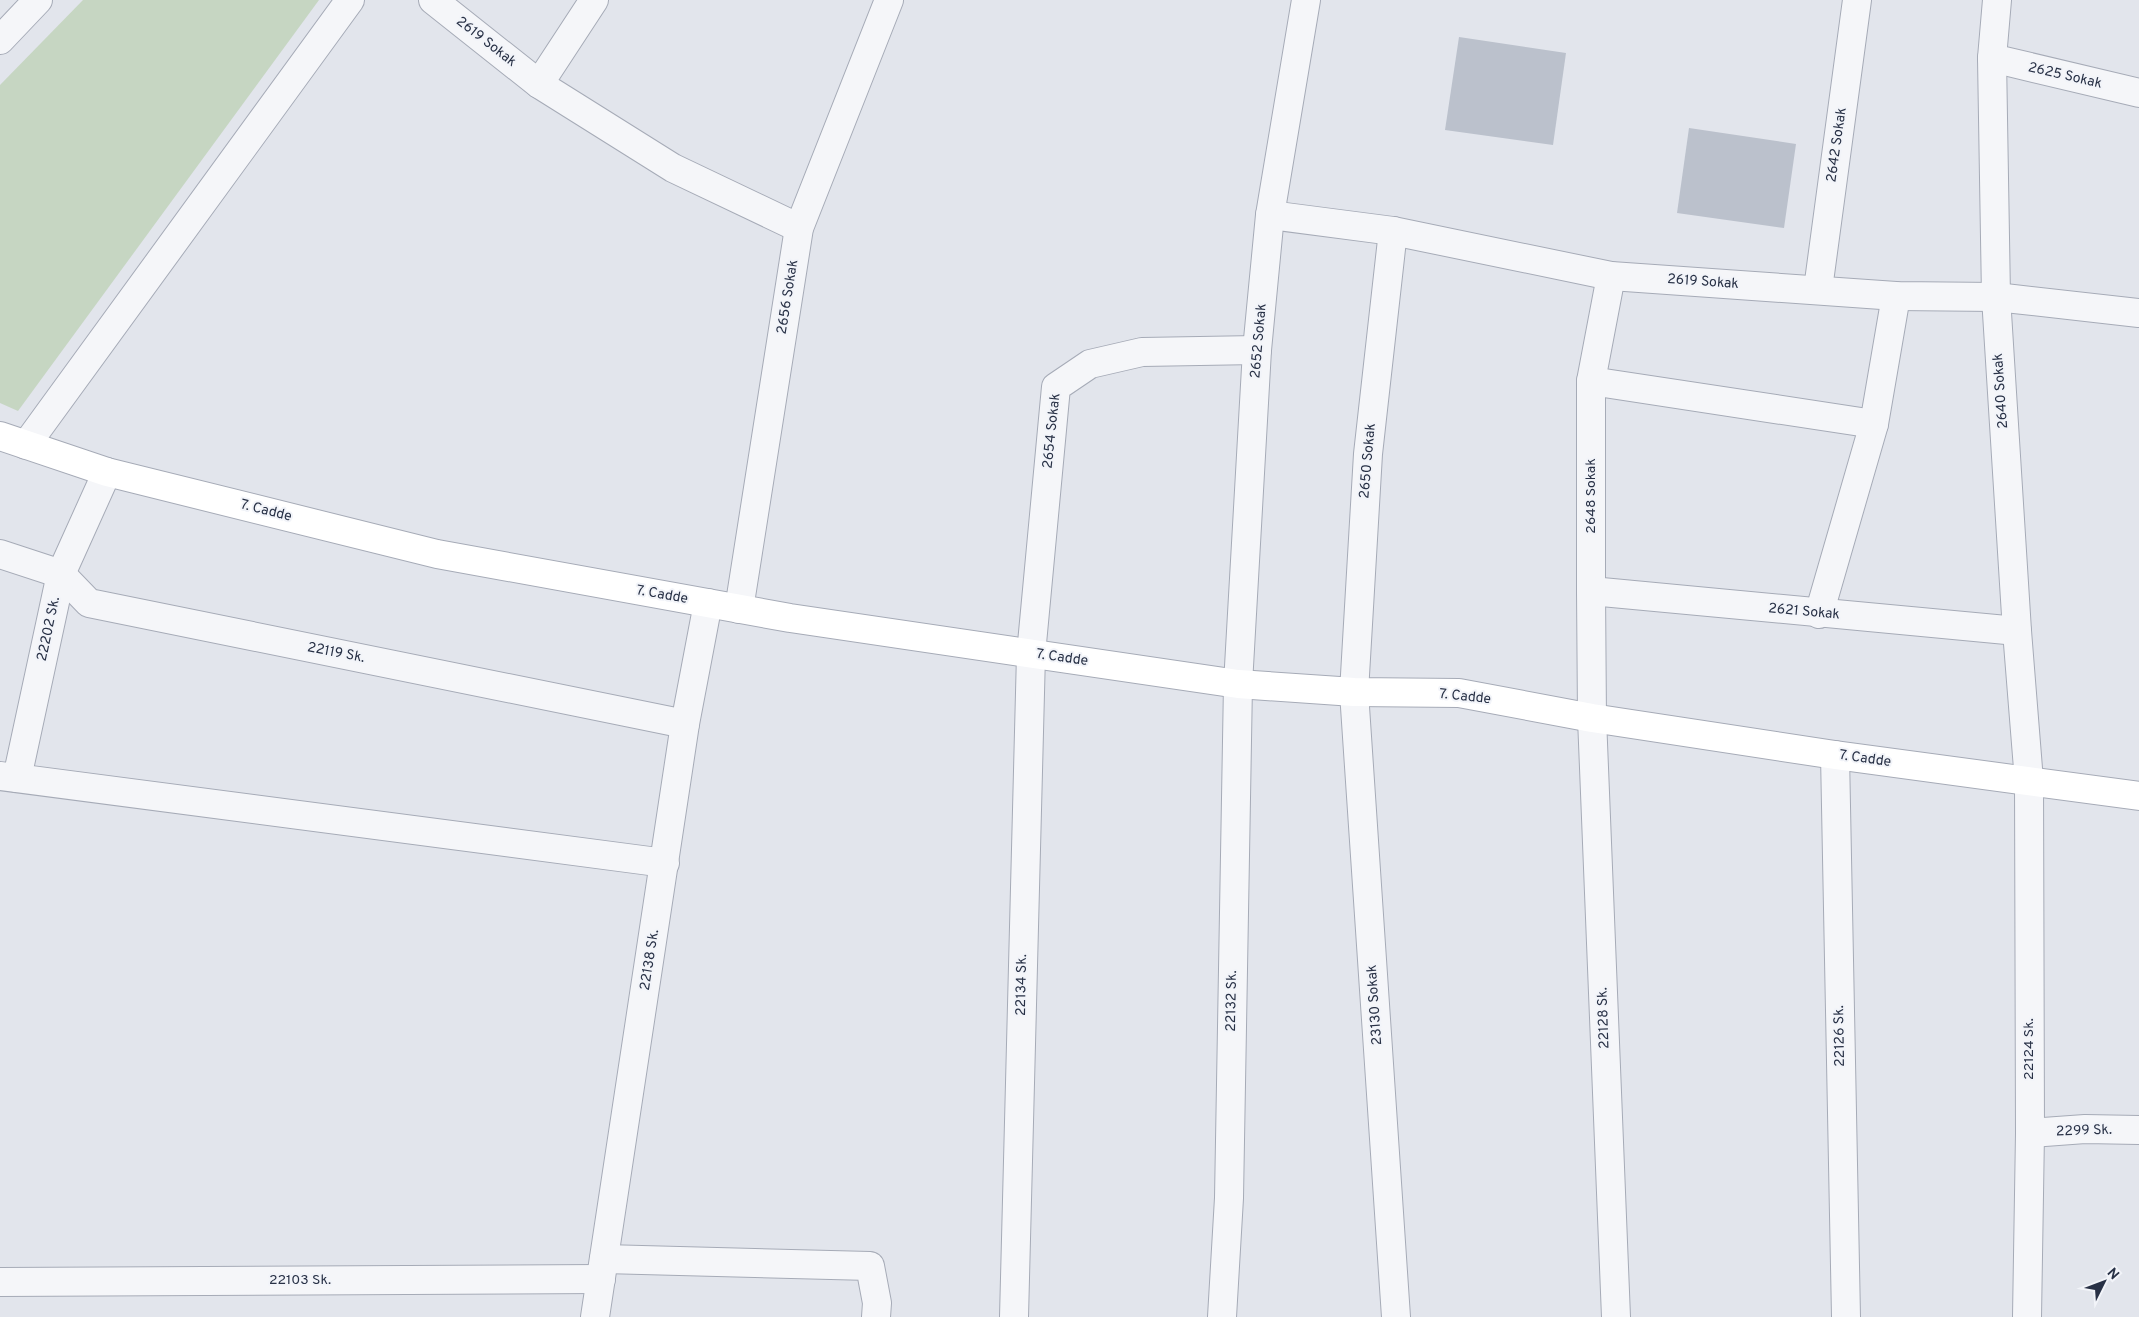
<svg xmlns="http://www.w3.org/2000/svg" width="2139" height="1317" viewBox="0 0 2139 1317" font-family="Overpass,sans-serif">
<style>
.green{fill:#c6d6c2}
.building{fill:#bbc1cc}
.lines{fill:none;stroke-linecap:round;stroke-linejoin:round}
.street-casing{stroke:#a6abb7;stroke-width:30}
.secondary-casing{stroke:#a6abb7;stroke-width:30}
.street{stroke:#f5f6f9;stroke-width:28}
.secondary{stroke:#fff;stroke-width:28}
.labels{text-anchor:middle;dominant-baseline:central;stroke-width:4;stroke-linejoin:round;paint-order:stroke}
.street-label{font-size:14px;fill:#283146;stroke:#f2f4f9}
</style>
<rect width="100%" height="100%" fill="#e2e5ec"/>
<path class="green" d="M83,0H319L18,411L0,403V85Z"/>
<g class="building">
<path d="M1459,37L1566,53L1553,145L1445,130Z"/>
<path d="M1689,128L1796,144L1784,228L1677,213Z"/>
</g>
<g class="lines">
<defs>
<g id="street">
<path d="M433,0L539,84L673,168L799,228"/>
<path d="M1997,0L1992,58L1996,297L2017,631L2029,781L2030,1133L2027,1317"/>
<path d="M0,40L38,0"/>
<path d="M1992,58L2139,93"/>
<path d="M539,84L594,0"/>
<path d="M1270,215L1393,231L1611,276L1896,296L1996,297L2139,313"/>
<path d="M1393,231L1368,454L1354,692L1396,1317"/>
<path d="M1611,276L1591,381V591L1592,718L1616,1317"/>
<path d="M1818,289L1857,0"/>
<path d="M1591,381L1874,424"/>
<path d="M26,445L350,0"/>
<path d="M0,554L61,574L89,603L685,724"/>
<path d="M1591,591L2017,631"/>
<path d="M739,609L799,228L889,0"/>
<path d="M1819,614L1874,424L1896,296"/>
<path d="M1835,755L1846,1317"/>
<path d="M0,776L665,863"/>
<path d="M17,778L61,574L107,472"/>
<path d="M2030,1133L2085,1129L2139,1130"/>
<path d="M604,1259L870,1266L877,1303L876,1317"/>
<path d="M0,1282L601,1279"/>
<path d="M595,1317L685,724L708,603"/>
<path d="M1014,1317L1031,654L1056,387L1090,364L1142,352L1257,350"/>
<path d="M1222,1317L1229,1198L1238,684L1257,350L1270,215L1306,0"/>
</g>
<path id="secondary" d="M0,436L107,472L437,554L790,618L1238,684L1354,692L1459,693L1592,718L1835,755L2139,796"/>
</defs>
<use href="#street" class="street-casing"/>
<use href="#secondary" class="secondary-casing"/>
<use href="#street" class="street"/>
<use href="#secondary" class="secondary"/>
</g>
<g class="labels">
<g class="street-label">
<text transform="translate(486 42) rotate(38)">2619 Sokak</text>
<text transform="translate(2065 76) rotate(13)">2625 Sokak</text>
<text transform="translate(1837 145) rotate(-82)">2642 Sokak</text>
<text transform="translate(1703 282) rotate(4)">2619 Sokak</text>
<text transform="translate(788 297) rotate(-81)">2656 Sokak</text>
<text transform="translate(1259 341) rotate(-85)">2652 Sokak</text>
<text transform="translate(2001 391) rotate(-94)">2640 Sokak</text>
<text transform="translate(1052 431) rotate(-84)">2654 Sokak</text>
<text transform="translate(1368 461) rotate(-85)">2650 Sokak</text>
<text transform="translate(1591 496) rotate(-90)">2648 Sokak</text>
<text transform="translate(266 511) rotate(14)">7. Cadde</text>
<text transform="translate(662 595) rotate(10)">7. Cadde</text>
<text transform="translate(1804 612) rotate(5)">2621 Sokak</text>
<text transform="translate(49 629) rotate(-78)">22202 Sk.</text>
<text transform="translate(336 653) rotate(11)">22119 Sk.</text>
<text transform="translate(1062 658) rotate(8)">7. Cadde</text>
<text transform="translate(1465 697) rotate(6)">7. Cadde</text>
<text transform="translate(1865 759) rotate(8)">7. Cadde</text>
<text transform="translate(650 960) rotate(-81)">22138 Sk.</text>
<text transform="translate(1022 985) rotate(-89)">22134 Sk.</text>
<text transform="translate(1232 1001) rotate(-89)">22132 Sk.</text>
<text transform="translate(1375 1005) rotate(-94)">23130 Sokak</text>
<text transform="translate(1604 1018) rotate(-92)">22128 Sk.</text>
<text transform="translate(1840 1036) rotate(-91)">22126 Sk.</text>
<text transform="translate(2029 1049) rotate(-90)">22124 Sk.</text>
<text transform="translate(2084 1131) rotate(-2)">2299 Sk.</text>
<text x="300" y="1280">22103 Sk.</text>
</g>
</g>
<g transform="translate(2104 1282) rotate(48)" stroke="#f2f4f9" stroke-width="4" paint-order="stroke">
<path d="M0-4L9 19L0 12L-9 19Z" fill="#283146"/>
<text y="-8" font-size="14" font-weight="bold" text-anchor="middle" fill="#283146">N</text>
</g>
</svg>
